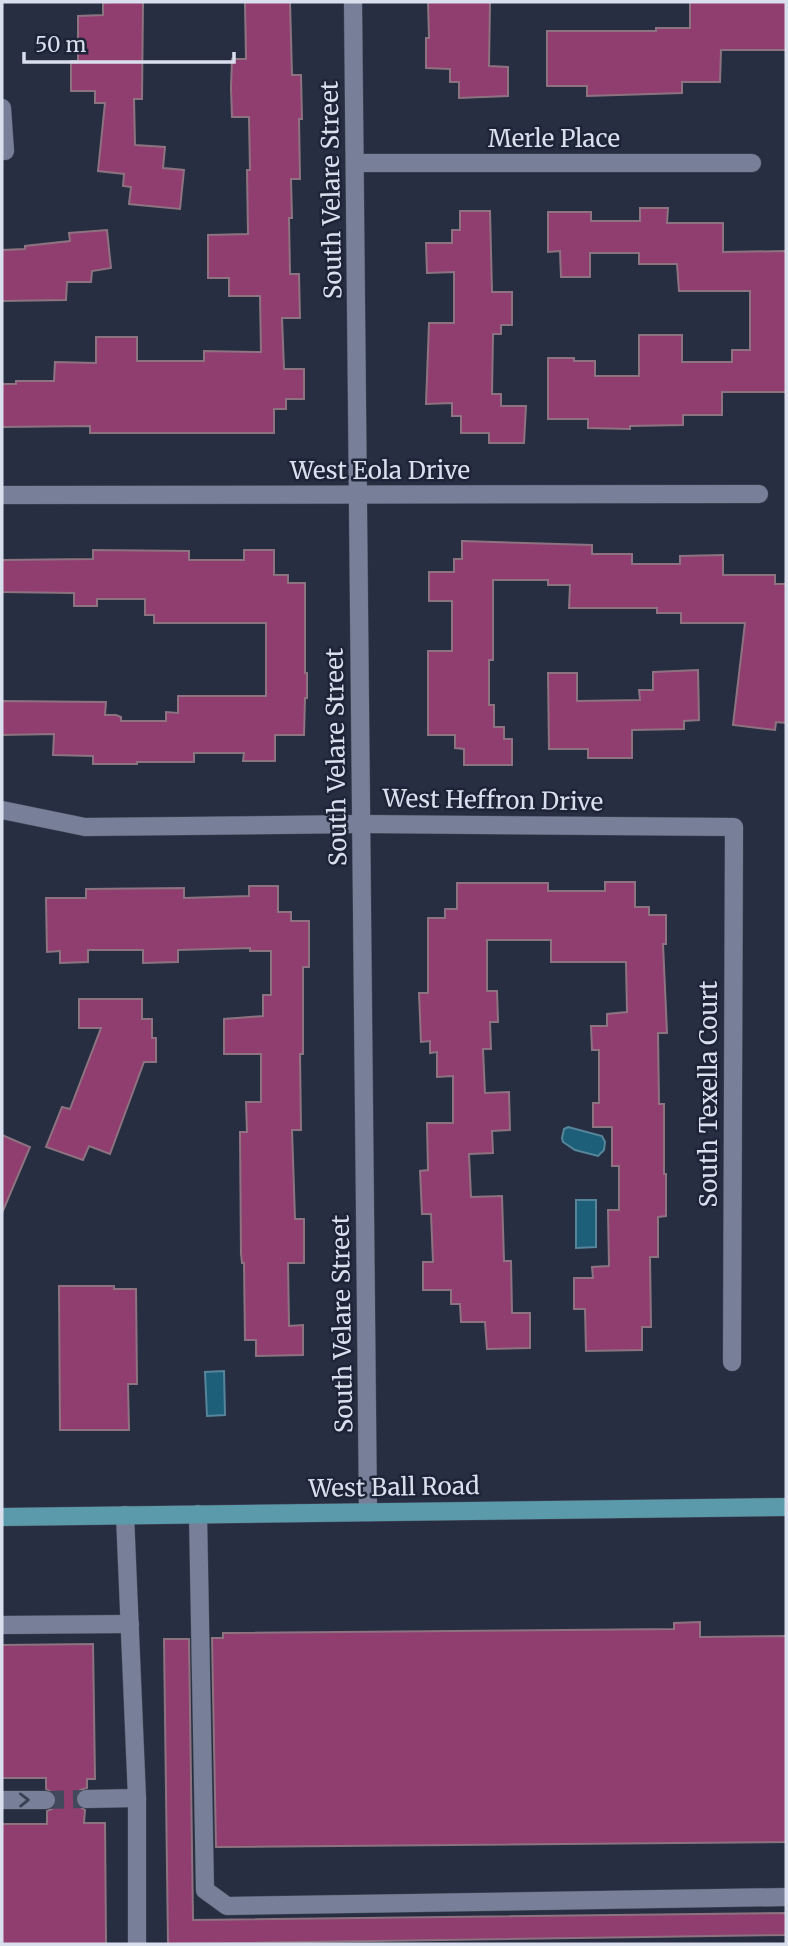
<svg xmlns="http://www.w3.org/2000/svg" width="788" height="1946" viewBox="0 0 788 1946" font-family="Merriweather,serif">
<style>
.water{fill:#1d5f78;stroke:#56859b;stroke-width:2}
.building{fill:#903d6f;stroke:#8d7380;stroke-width:2}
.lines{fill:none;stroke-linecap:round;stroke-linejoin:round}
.minor-tunnel{stroke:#42495c;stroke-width:18;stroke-dasharray:18 9;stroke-linecap:butt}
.minor-casing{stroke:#454a5b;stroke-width:19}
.major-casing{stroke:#454a5b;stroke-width:19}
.minor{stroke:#778098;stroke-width:18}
.major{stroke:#5a9aaa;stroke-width:18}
.oneway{stroke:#384054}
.labels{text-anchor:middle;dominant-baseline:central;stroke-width:5;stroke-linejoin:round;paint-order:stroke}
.street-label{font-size:24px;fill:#dadfed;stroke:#1d2437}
</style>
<rect width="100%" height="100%" fill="#272e42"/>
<g class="water">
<path d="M568,1127L602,1136L605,1142L604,1150L598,1156L575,1150L563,1142L562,1138L564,1129Z"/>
<path d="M576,1200H596V1247L576,1248Z"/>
<path d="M224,1371L225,1415L207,1416L205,1372Z"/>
</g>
<g class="building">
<path d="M112,2H143L142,99H134L135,145L165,147L163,168L184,170L180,209L129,204L131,187L123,186L124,174L98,171L105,103H95V91H71V61H78V16L103,15V3Z"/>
<path d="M245,2H290L292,75H301L302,119H299L300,179H291L292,218H289L290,274H299L300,318H282L284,369H304V399H286V409H274V433H90V426L2,427V384H16V381H54L55,362L96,363V337H137V361H204V351L261,352L260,296H229V278H208V235L248,234L247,170H250L249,117H232L231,88L232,59H246Z"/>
<path d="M428,2H490L489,66L508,67V96L459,98V82H450V69L426,68V38H429Z"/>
<path d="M690,2H786V50H721L720,82H682V93L587,96V86H547V31H656V28H690Z"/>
<path d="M640,208H668L667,223H723V252L786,251V392H722V415H683V425L630,426V429L588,428V419H548V358H574V361H595V376H639V335H682V362H732V350H750V291H679L677,264H639V253H590V277H561L560,251L548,252V212H591V221H640Z"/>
<path d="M460,211H490L492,292H512V325H501V334H493L492,394H501V406H526L524,443H489V433H461V416H452V403L426,404L429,323H454V272L427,273L426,243H452V230H460Z"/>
<path d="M107,230L111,268L92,271L91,282H67L66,300L2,301V250L25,249V246L70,241L69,233Z"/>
<path d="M462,541L592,545V554H632V564H680V556L723,555V575H775V584H786V723L776,722L775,730L733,725L745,623H681V613H657V608H569L570,585H548V580H493V660H489V705H494V727H504V739H512V765H464V749L455,748V735H428V651H452V601H429V572H454V559H462Z"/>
<path d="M93,550L189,551V560H244V550H274V575H288V583H305V673H307V698H305L304,735H275V761H243L244,753H194V762H137V764H93V756L53,755L54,734L2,735V701L106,702L105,715H116L121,717V721H166V712L178,713V696H266V623H154V615H145V599H97V606H74V593L2,592V560L93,559Z"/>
<path d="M698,670L699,720L684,721V729L632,730V758H588V749H549L548,673H577V701L640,700L639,690H653V672Z"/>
<path d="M605,882H635V907H649V915H666V944H663L667,1033H658L659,1104H664V1174H666V1216L658,1217V1257H650L651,1327H642V1350L586,1351L585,1309H574V1278H593L592,1267L609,1266L608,1210H619V1166H612V1127H593V1103H599V1050H592L591,1026H607V1014L627,1012L626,962H551V940H487V991H497L498,1022H490L491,1049H483L485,1093L509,1092L510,1130L492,1131L493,1153L469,1154L471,1197L502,1196L504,1261H511L512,1313H530V1348L487,1349L485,1322H461L460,1304H451V1290H423V1262H433L431,1214H422L420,1171L428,1170L427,1123H453V1076L437,1077V1052L430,1053V1041L421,1042L419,993H428V918H445V909H457V883H548V891H605Z"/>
<path d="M249,886H278V912H291V921H309V967H303V1054H300L301,1130H292L295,1219H304V1263H288L289,1326L303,1325V1355L256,1356V1340H245L244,1263H242L241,1254L240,1132H247L246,1102H261V1054H224V1019L263,1016V995H271V951H250V948L178,950V962L143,963V950H88V962L60,963V951L47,952L46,898H86V889L184,888V898L249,896Z"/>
<path d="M79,999H142V1019H152V1038H156V1062H144L110,1154L89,1146L83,1160L46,1147L62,1107L70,1109L101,1028H79Z"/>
<path d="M2,1135L30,1147L2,1213Z"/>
<path d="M59,1286H114V1289H136L137,1384H128L129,1430H60Z"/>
<path d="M700,1622V1637L786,1636V1842L216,1847L212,1638H223V1633L674,1629V1623Z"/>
<path d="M164,1639H189L193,1920L786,1913V1935L168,1944Z"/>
<path d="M93,1644L95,1779H87V1788L80,1790L75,1800L77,1805L85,1810L84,1823H105L106,1944H2V1824H47V1811L52,1809L57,1801L55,1794L46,1789V1778H2V1645Z"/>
</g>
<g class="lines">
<path class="minor-tunnel" d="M46,1800L86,1799"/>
<defs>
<g id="minor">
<path d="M353,2L368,1512"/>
<path d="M2,108L5,151"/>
<path d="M355,163H752"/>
<path d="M2,495L759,494"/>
<path d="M2,810L85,827L362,824L734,827L732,1362"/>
<path d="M198,1514L205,1890L227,1906L786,1897"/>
<path d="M125,1515L137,1798V1944"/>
<path d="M2,1625L130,1624"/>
<path d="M86,1799L137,1798"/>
<path d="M2,1800H46"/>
</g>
<path id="major" d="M2,1517L786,1507"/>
</defs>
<use href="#minor" class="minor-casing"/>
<use href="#major" class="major-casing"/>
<use href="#minor" class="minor"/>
<use href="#major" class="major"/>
</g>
<defs><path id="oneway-chevron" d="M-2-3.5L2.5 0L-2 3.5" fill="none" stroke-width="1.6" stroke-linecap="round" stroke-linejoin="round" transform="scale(1.75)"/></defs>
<use class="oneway" href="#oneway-chevron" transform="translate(24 1800) rotate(-1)"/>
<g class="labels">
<g class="street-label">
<text x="554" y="138">Merle Place</text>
<text transform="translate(331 190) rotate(-91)">South Velare Street</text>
<text x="380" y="470">West Eola Drive</text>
<text transform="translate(336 757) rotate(-91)">South Velare Street</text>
<text transform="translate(493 800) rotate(1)">West Heffron Drive</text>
<text transform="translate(708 1094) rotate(-90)">South Texella Court</text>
<text transform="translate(342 1324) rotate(-91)">South Velare Street</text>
<text transform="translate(394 1487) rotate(-1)">West Ball Road</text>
</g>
</g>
<rect width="788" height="1946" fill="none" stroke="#dadfed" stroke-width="7"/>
<path d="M24 52v10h210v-10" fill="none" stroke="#dadfed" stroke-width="3.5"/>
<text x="35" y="52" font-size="21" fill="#dadfed" stroke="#1d2437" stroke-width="5" paint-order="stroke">50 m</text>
</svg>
